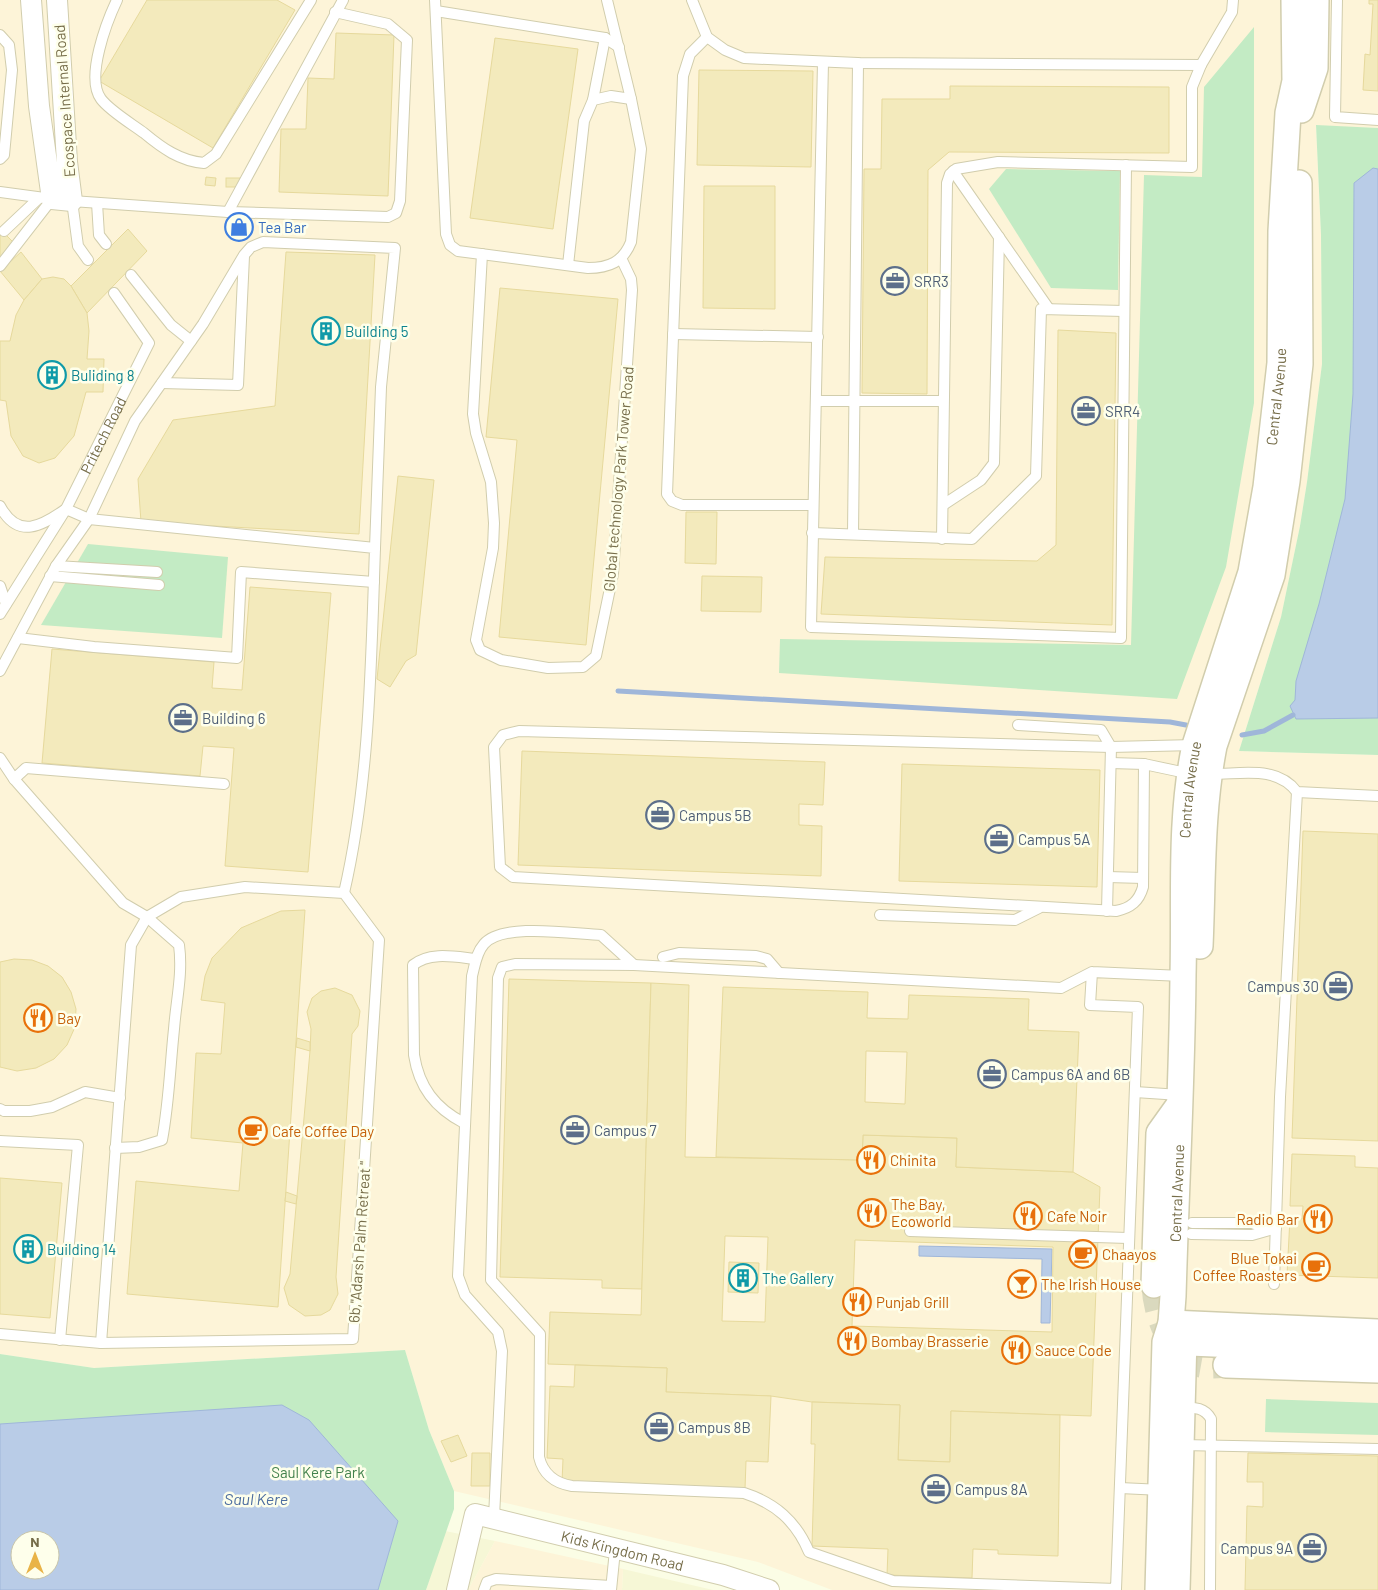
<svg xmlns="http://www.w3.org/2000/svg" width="1378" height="1590" viewBox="0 0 1378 1590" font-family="Barlow,sans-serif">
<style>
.residential{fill:#f6f7d6}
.commercial{fill:#fdf4d8}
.green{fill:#c3ebc4;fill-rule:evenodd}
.water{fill:#b9cce7;stroke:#9fb6d9;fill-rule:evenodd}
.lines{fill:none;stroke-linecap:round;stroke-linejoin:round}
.stream{stroke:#9fb6d9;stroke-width:5}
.building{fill:#f3eabc;stroke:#e6d99c;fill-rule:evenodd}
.tertiary-tunnel{stroke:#dad9be;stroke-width:25;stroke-dasharray:25 12;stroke-linecap:butt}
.service-casing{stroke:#d1cdad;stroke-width:12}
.minor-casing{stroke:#d1cdad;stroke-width:22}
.tertiary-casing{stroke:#d1cdad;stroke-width:28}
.service{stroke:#fff;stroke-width:10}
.minor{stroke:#fff;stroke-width:20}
.tertiary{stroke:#fff;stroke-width:25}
.labels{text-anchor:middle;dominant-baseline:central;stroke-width:5;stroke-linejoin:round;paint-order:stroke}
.street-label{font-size:15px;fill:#766d49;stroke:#feffeb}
.shop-label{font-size:15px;fill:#366cbe;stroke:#feffeb;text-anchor:start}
.service-label{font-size:15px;fill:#4e5e75;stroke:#feffeb;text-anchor:start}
.culture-label{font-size:15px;fill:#0d838f;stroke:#feffeb;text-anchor:start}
.food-label{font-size:15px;fill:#c56008;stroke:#feffeb;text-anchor:start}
.park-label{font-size:15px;fill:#43824d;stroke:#feffeb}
.water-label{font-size:16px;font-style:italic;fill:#4b6c9f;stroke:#feffeb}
</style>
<rect width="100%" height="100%" fill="#fbfde5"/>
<g class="residential">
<path d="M445,1531L495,1541L468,1590H426Z"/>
<path d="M623,1569L713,1590H622Z"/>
</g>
<g class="commercial">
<path d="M0,0H1378V128L1316,126L1321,235L1322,364L1307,482L1300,526L1281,617L1239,751L1378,755V1590H832L758,1562L454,1491L429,1430L405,1350L94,1368L0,1354Z"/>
<path d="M495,1541L623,1569L622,1590H468Z"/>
</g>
<g class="green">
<path d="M1254,27V403L1226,567L1177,699L779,673L780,639L1131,645L1144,175L1202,177L1204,87Z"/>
<path d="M1316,125L1378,128V755L1239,751L1281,617L1300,526L1307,482L1322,364L1321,235Z"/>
<path d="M1006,169L1120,171L1118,290L1051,288L989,189Z"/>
<path d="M88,544L228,557L222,638L41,625Z"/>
<path d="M405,1350L429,1430L454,1491V1509L426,1590H0V1354L94,1368ZM20,1540H50V1570H20Z"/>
<path d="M1266,1399L1378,1403V1435L1265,1432Z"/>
</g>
<g class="water">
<path d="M1373,168L1378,169V718L1296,719L1290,706L1295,700L1296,681L1319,604L1345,499L1353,394L1354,183Z"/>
<path d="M919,1246L1052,1249L1050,1323H1041L1042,1259L919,1256Z"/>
<path d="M282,1405L309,1420L398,1521L378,1590H0V1424ZM20,1540H50V1570H20Z"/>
</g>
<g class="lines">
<g class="stream">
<path d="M618,691L1170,722L1186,725"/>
<path d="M1242,735L1264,731L1293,715"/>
</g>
</g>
<g class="building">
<path d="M147,0H277L295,10L213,148L99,81Z"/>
<path d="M1369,0H1378V91L1363,90L1365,54L1370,55L1373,4H1369Z"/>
<path d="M336,33L394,35L388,196L279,192L281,129H306L308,78L334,79Z"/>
<path d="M495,38L578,49L553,229L470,218Z"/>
<path d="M699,70L813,71L811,167L697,165Z"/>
<path d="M950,86L1169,87V153L949,152L928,170L927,394L862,393L864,169H881L882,99H950Z"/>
<path d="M206,177L216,178L215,186L205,185Z"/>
<rect x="226" y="178" width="14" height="9"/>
<path d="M704,186H775V309L703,308Z"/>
<path d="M229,219L250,220L251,234H228Z"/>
<path d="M0,229L14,243L0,257Z"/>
<path d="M128,229L147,251L87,313L71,286Z"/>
<path d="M21,252L42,279L24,300L0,271Z"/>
<path d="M286,252L375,255L359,534L141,522L138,479L173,420L275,406Z"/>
<path d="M53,277L64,279L71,286L87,313L89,331L87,359H104L103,392H86L74,436L55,458L39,463L23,456L11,436L6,401L0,400V341H10L16,315L24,300L42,279Z"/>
<path d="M500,288L618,299L586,645L499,637L517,440L486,437Z"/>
<path d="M1058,330L1116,333L1112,625L821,614L825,557L1037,561L1056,545Z"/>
<path d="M398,476L434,480L416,655L406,661L390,687L377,679Z"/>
<path d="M686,512H717L716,564L685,563Z"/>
<path d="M702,576L762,577L761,612L701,611Z"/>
<path d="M250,587L331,593L308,872L225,866L234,748L203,746L200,776L42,763L52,649L214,662L212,688L242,690Z"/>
<path d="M522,751L825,762L823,805L799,804V825L822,826L821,876L518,865Z"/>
<path d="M902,764L1100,770L1097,887L899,881Z"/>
<path d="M1303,831L1378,834V1141L1292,1138Z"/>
<path d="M305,910L278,1307L127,1294L136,1181L239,1191L243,1143L191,1138L196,1053L221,1054L225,1003L201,1000L205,976L212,958L241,928L281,911Z"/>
<path d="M14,959L32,960L48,966L62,977L71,992L76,1009L75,1027L67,1045L54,1059L36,1068L17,1071L0,1067V962Z"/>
<path d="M509,979L651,983L642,1289L602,1288V1280L500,1277Z"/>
<path d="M651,983L689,985L685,1157L862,1160L863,1135L957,1138L956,1167L1073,1172L1100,1187L1091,1416L951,1411L950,1462L898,1460L900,1405L812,1402L771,1396L666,1392L667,1368L548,1364L550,1312L641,1315ZM725,1236L768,1237L765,1322L722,1321ZM855,1240L1053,1247L1052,1332L852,1326Z"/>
<path d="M723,987L868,992L867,1018L908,1019L909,995L1029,999L1028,1030L1079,1032L1073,1172L956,1167L957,1138L863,1135L862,1160L716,1157ZM866,1051L907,1052L905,1104L865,1102Z"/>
<path d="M335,988L352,995L360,1011L358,1026L352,1034L336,1277L338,1294L330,1310L321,1315L305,1316L289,1305L284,1288L290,1274L310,1051L311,1029L307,1012L312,998L321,991Z"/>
<path d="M297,1038L310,1042V1051L296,1047Z"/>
<path d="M1292,1154L1355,1156V1167L1378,1168V1278L1287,1275L1290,1218L1302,1219L1303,1206H1290Z"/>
<path d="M0,1178L62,1183L50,1318L0,1314Z"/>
<path d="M286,1192L297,1196L296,1204L285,1201Z"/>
<path d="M729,1262L759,1263L758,1293L728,1292Z"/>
<path d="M575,1365L667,1368L666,1392L771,1396L768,1462L746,1461L745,1489L562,1482L563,1459L547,1458L550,1386L574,1387Z"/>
<path d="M812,1402L900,1405L898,1460L950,1462L951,1411L1060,1415L1058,1556L998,1554V1550L973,1549L972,1578L887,1575L888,1549L812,1546L815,1444H811Z"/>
<path d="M458,1435L467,1456L451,1462L441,1441Z"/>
<path d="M472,1453H490V1486H471Z"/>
<path d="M1248,1453L1378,1456V1590H1245L1247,1506L1263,1507V1482H1247Z"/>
</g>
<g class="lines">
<path class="tertiary-tunnel" d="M1154,1285C1155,1311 1166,1344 1188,1360C1199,1368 1214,1366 1226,1365"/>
<defs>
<g id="service">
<path d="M117,0C107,21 85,78 101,99C110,111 132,124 144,133C162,148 180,161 204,163L216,154L311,0"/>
<path d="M435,0L446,234L450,245L458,251L588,268C609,268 623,262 631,242L641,149L631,99L607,0"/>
<path d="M692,0L707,37L725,50L744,58L858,63L1201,65L1232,12L1233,0"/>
<path d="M1337,0L1335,117L1378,120"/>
<path d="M436,11L605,38L619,47"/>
<path d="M0,35L9,45L12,70L4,155L0,159"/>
<path d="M707,37L690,54L683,76L667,494L672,501L682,505H813"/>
<path d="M823,62L811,627L1121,638L1126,165"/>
<path d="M593,100L605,38"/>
<path d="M953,171L1049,309"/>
<path d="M0,192L52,199"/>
<path d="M97,203L99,235L106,244"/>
<path d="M228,212L343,0"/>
<path d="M4,231L39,198"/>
<path d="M482,254L473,414L476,433L491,482L494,523L493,548L476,640L480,650L501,660L548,668L583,667L596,656L613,574L632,290L631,279L621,258"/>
<path d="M88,260L78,246L72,201L228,212L388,217L396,213L400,201L407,40L388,24L335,12"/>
<path d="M568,265L584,121L593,100L611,96L631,99"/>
<path d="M0,266L52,199"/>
<path d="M131,275L171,325L191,341"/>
<path d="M673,334L818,337"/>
<path d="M162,383L238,385L244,256"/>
<path d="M817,401H943"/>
<path d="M943,505L981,480L994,463L999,237"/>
<path id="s1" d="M0,506C18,540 42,526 66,509L149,343L114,293"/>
<path d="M812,533L972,539L1036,476L1041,309L1124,311"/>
<path d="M853,534L858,63"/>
<path d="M942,539L947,183L950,174L956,169L998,162L1192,167V87L1201,65"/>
<path d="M56,566L157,572"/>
<path d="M50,576L159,585"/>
<path d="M0,586L6,604"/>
<path d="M0,614L66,509L89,519L375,548C371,663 370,780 344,893"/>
<path d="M18,638L94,647L237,658L241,572L374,582"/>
<path d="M0,671L56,566L89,519L135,421L203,324L244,255L251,247L263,242L395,248L381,387L375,548"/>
<path d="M1018,725L1101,730L1111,747L1107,911"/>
<path d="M0,758L14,779L123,903L147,917L179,945C183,974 176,1001 174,1029C170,1067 169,1103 162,1140L139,1147L115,1148"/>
<path d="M1111,763L1144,764L1191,774"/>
<path d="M1144,764L1143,887C1139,901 1131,908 1116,911L513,877L500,867L494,747L503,735L519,731L1111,747L1195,745"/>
<path d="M1208,774C1239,775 1276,764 1297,792L1378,796"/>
<path d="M14,779L26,768L224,784"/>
<path d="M1108,877L1143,878"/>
<path d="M245,887L344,893L379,940L353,1339L101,1343L131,945L147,917L181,897Z"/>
<path d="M880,915L1015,920L1039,908"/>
<path d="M663,957L679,953L756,956L767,959L779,973"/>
<path d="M1092,972L1090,1005L1138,1007L1116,1589L893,1581L809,1552C796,1521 775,1503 744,1493L572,1486C554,1483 543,1474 539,1457L540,1334L491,1280L498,978L502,967L515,964L634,965L1061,988L1092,972L1182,976"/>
<path d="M1135,1092L1180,1095"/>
<path d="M0,1109L4,1111H30L52,1107L85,1092L120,1098"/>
<path d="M464,1123C435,1108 419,1087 414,1055L413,965C430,951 456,957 476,959"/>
<path d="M0,1141L78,1145L60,1340"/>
<path d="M1192,1223H1252L1269,1229"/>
<path d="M910,1231L1128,1238"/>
<path d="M1191,1234L1252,1235L1276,1228"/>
<path d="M1274,1284L1280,1097L1297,792"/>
<path d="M0,1334L101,1343"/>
<path d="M1183,1408C1195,1407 1205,1408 1211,1419L1210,1590"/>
<path d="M1181,1445L1378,1449"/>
<path d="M1120,1488L1162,1490"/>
<path d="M494,1517L502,1351L498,1332L465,1295L458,1276L472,976C475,965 476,953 484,944C503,922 574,934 601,935L634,965"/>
<path d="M484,1590L487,1582L496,1579L611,1586"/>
<path d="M611,1590L615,1550"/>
</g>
<g id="minor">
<path d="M31,0L39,106L52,199L72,201L67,162L57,0"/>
<path id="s2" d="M457,1590L475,1514L723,1575L769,1590"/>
</g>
<g id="tertiary">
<path d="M1301,110L1315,68L1316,0"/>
<path d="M1200,946C1203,880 1201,812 1214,746L1272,575L1287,481L1300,364L1299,183"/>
<path d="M1154,1285L1159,1133L1179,1105"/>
<path d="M1171,1323L1378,1332"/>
<path d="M1166,1342L1378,1351"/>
<path d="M1226,1365L1378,1370"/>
<path id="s3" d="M1158,1590L1165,1342L1171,1323L1173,1296C1176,1189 1182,1082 1183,975C1185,898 1179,820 1195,745L1251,572L1266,487L1280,363L1281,231L1288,113L1295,81L1294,0"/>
<path d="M1177,1590L1184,1338"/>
</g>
</defs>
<use href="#service" class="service-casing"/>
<use href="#minor" class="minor-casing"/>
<use href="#tertiary" class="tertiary-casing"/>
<use href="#service" class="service"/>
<use href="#minor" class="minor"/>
<use href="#tertiary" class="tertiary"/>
</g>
<defs>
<symbol id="shop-ring" viewBox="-11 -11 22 22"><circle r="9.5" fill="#feffeb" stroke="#3f7fe0" stroke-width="1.5"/><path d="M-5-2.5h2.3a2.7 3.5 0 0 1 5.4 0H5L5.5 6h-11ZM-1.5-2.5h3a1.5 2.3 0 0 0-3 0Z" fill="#3f7fe0"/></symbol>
<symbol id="office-ring" viewBox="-11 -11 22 22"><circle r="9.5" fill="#feffeb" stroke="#5c6f8a" stroke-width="1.5"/><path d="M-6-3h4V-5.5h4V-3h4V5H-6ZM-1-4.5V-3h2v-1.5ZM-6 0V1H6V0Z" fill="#5c6f8a"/></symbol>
<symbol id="building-ring" viewBox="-11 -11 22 22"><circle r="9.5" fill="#feffeb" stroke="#0f9aa8" stroke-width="1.5"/><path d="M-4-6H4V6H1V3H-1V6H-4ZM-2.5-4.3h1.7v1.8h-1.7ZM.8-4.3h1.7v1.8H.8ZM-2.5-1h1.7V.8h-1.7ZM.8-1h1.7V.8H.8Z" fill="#0f9aa8"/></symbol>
<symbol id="restaurant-ring" viewBox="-11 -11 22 22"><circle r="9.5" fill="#feffeb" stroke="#e8710a" stroke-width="1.5"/><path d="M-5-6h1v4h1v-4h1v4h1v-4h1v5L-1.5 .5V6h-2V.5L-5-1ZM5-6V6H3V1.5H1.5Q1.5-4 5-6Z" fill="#e8710a"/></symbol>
<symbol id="cafe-ring" viewBox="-11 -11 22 22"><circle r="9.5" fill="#feffeb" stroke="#e8710a" stroke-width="1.5"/><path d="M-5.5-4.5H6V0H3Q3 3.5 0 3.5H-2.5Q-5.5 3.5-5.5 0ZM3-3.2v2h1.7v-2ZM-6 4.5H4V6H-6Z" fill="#e8710a"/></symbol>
<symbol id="bar-ring" viewBox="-11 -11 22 22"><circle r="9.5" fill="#feffeb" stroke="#e8710a" stroke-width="1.5"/><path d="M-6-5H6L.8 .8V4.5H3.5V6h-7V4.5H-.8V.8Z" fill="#e8710a"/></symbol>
</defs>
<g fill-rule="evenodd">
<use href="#shop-ring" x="223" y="211" width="32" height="32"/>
<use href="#office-ring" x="879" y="265" width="32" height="32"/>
<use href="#building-ring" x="310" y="315" width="32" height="32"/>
<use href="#building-ring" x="36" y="359" width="32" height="32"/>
<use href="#office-ring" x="1070" y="395" width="32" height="32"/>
<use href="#office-ring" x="167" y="702" width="32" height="32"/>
<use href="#office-ring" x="644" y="799" width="32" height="32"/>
<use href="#office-ring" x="983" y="823" width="32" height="32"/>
<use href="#office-ring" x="1322" y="970" width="32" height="32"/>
<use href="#restaurant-ring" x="22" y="1002" width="32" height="32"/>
<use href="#office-ring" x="976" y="1058" width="32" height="32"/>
<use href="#office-ring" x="559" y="1114" width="32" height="32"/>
<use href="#cafe-ring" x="237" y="1115" width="32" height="32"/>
<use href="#restaurant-ring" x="855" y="1144" width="32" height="32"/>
<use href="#restaurant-ring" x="856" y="1197" width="32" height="32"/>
<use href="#restaurant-ring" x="1012" y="1200" width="32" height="32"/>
<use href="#restaurant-ring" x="1302" y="1203" width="32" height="32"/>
<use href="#building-ring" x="12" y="1233" width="32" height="32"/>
<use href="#cafe-ring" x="1067" y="1238" width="32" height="32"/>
<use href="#cafe-ring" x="1300" y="1251" width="32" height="32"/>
<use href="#building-ring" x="727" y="1262" width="32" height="32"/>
<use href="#bar-ring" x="1006" y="1268" width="32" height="32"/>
<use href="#restaurant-ring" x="841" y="1286" width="32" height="32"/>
<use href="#restaurant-ring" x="836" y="1325" width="32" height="32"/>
<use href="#restaurant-ring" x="1000" y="1334" width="32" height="32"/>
<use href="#office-ring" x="643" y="1411" width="32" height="32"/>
<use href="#office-ring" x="920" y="1473" width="32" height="32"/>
<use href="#office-ring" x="1296" y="1532" width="32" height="32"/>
</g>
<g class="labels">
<g class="street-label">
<text transform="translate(64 101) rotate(-94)">Ecospace Internal Road</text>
<text stroke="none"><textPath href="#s3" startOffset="1206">Central Avenue</textPath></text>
<text stroke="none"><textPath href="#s1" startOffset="162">Pritech Road</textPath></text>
<text transform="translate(618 479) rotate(-85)">Global technology Park Tower Road</text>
<text stroke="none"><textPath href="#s3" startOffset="802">Central Avenue</textPath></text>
<text stroke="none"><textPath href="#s3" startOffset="398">Central Avenue</textPath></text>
<text transform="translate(359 1242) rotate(-86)">6b,"Adarsh Palm Retreat "</text>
<text stroke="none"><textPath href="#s2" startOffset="230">Kids Kingdom Road</textPath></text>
</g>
<g class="shop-label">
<text x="258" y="227">Tea Bar</text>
</g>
<g class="service-label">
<text x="914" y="281">SRR3</text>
<text x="1105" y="411">SRR4</text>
<text x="202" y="718">Building 6</text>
<text x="679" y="815">Campus 5B</text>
<text x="1018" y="839">Campus 5A</text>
<text x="1319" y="986" text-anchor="end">Campus 30</text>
<text x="1011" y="1074">Campus 6A and 6B</text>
<text x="594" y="1130">Campus 7</text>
<text x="678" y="1427">Campus 8B</text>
<text x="955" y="1489">Campus 8A</text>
<text x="1293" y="1548" text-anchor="end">Campus 9A</text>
</g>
<g class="culture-label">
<text x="345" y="331">Building 5</text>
<text x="71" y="375">Buliding 8</text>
<text x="47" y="1249">Building 14</text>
<text x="762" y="1278">The Gallery</text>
</g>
<g class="food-label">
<text x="57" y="1018">Bay</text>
<text x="272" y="1131">Cafe Coffee Day</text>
<text x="890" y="1160">Chinita</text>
<text x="891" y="1204">The Bay,<tspan x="891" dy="17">Ecoworld</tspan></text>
<text x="1047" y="1216">Cafe Noir</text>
<text x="1299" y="1219" text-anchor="end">Radio Bar</text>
<text x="1102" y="1254">Chaayos</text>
<text x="1297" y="1258" text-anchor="end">Blue Tokai<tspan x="1297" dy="17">Coffee Roasters</tspan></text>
<text x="1041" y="1284">The Irish House</text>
<text x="876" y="1302">Punjab Grill</text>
<text x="871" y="1341">Bombay Brasserie</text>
<text x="1035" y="1350">Sauce Code</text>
</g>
<g class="park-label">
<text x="318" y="1472">Saul Kere Park</text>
</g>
<g class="water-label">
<text x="256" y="1498">Saul Kere</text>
</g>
</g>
<g transform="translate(35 1555)"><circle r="24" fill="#feffeb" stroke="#c8c5aa"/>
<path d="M0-4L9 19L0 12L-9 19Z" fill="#e9b347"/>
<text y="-8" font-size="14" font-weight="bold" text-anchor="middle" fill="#766d49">N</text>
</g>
</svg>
